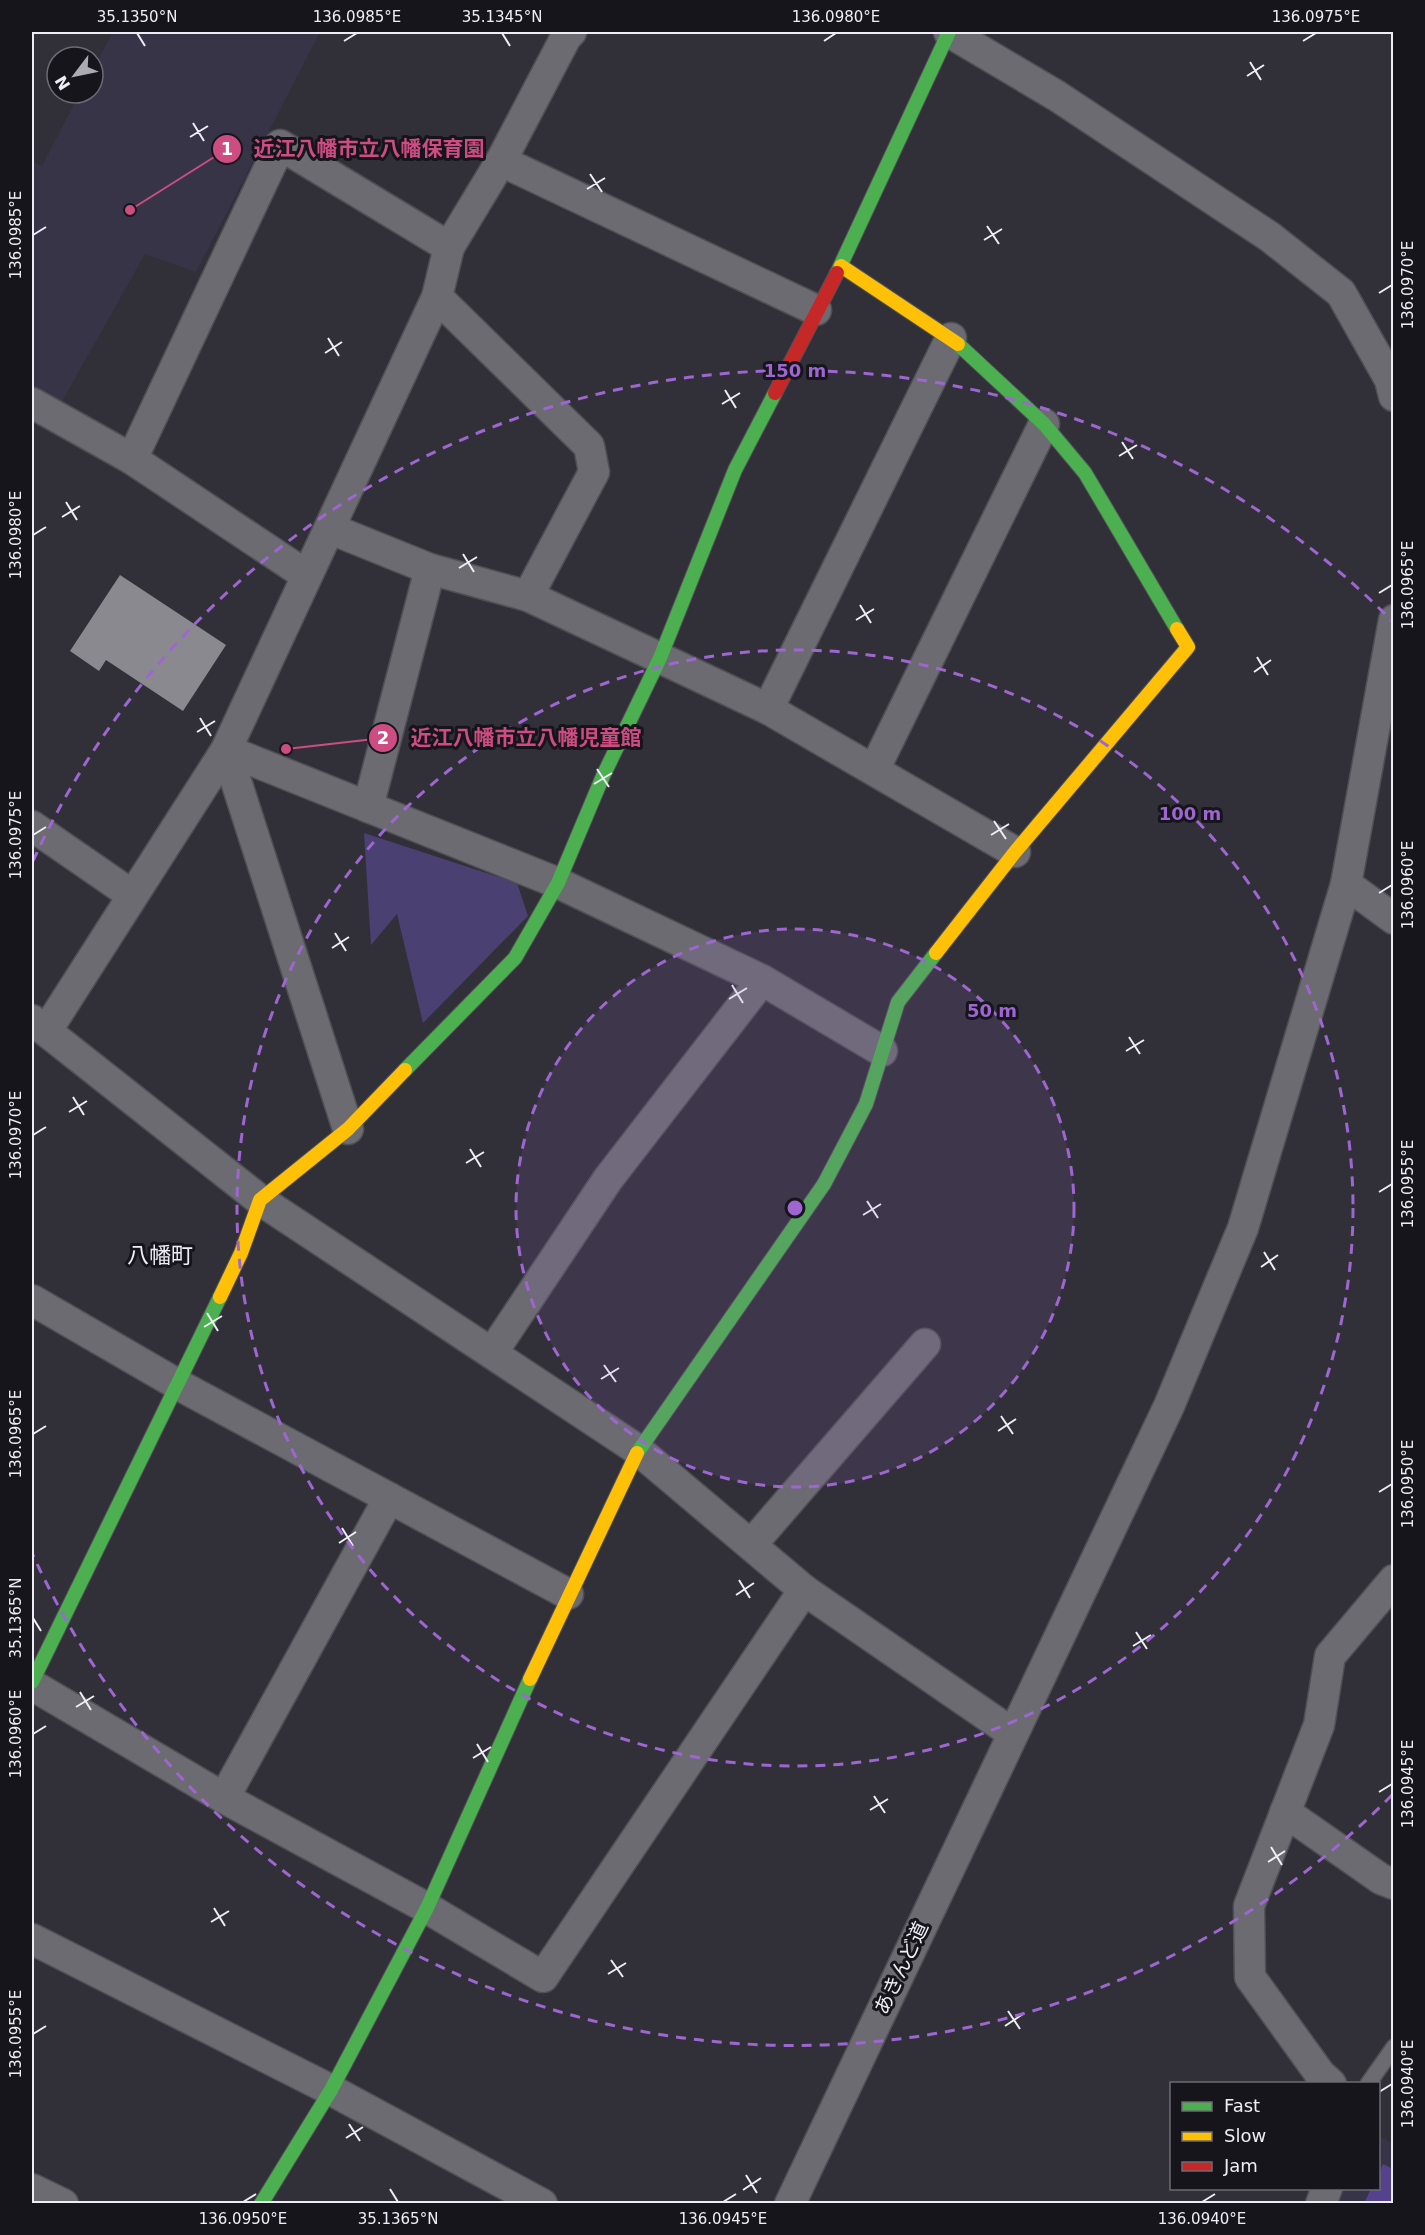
<svg xmlns="http://www.w3.org/2000/svg" width="1425" height="2235" viewBox="0 0 1425 2235" font-family="'DejaVu Sans','Noto Sans JP',sans-serif">
<style>
.built{fill:#373447}
.green{fill:#4a4071}
.water{fill:#54428c}
.building{fill:#8a8990}
.lines{fill:none;stroke-linecap:round;stroke-linejoin:round}
.lane-casing{stroke:#504f56;stroke-width:18}
.street-casing{stroke:#504f56;stroke-width:33}
.fast-casing{stroke:#504f56;stroke-width:16}
.slow-casing{stroke:#504f56;stroke-width:16}
.jam-casing{stroke:#504f56;stroke-width:16}
.lane{stroke:#6c6b71;stroke-width:15}
.street{stroke:#6c6b71;stroke-width:30}
.fast{stroke:#4caf50;stroke-width:14}
.slow{stroke:#ffc107;stroke-width:14}
.jam{stroke:#c62828;stroke-width:14}
.ticks{fill:none;stroke:#eeedf6;stroke-width:2}
.ring{fill:none;stroke:#9e66d0;stroke-width:3;stroke-dasharray:10 8}
.labels{text-anchor:middle;dominant-baseline:central;stroke-width:6;stroke-linejoin:round;paint-order:stroke}
.street-label{font-size:20px;fill:#eeedf6;stroke:#16151c}
.quarter-label{font-size:22px;fill:#eeedf6;stroke:#16151c}
.centre{fill:#9e66d0;stroke:#16151c;stroke-width:3}
.ring-label{font-size:18px;text-anchor:middle;font-weight:bold;fill:#9e66d0;stroke:#16151c;stroke-width:6;stroke-linejoin:round;paint-order:stroke}
.leader{fill:none;stroke:#cd4d82;stroke-width:2}
.callout-dot{fill:#cd4d82;stroke:#16151c;stroke-width:2}
.mark-label{font-size:18px;text-anchor:middle;font-weight:bold;fill:#fff}
.callout-label{font-size:21px;text-anchor:middle;font-weight:bold;fill:#cd4d82;stroke:#16151c;stroke-width:6;stroke-linejoin:round;paint-order:stroke}
.neatline{fill:none;stroke:#eeedf6;stroke-width:2}
.ticks-label{font-size:15px;text-anchor:middle;fill:#eeedf6}
</style>
<rect width="100%" height="100%" fill="#313038"/>
<g class="built">
<path d="M113,32H320L196,272L145,254L60,405L32,389V161L42,166L80,93H93V69Z"/>
<path d="M1379,2136L1393,2143V2203L1333,2204L1341,2189L1378,2188Z"/>
</g>
<path class="green" d="M364,833L517,883L528,916L423,1023L397,914L371,945Z"/>
<path class="water" d="M1383,2164L1393,2169V2203H1364L1371,2189L1378,2188L1379,2174Z"/>
<path class="building" d="M120,575L226,645L183,711L106,660L99,671L70,651Z"/>
<g class="lines">
<defs>
<path id="lane" d="M1368,2084L1394,2047"/>
<g id="street">
<path d="M949,32L1057,96L1270,237L1341,293L1390,380L1394,396"/>
<path d="M501,161L816,310"/>
<path d="M437,297L589,446L594,472L528,596"/>
<path d="M32,403L132,459L306,575"/>
<path d="M132,459L280,145L449,247"/>
<path d="M331,529L430,569L528,596L660,658L768,709L1015,852"/>
<path d="M768,709L951,338"/>
<path d="M226,750L558,883L762,980L882,1051"/>
<path d="M226,750L348,1129"/>
<path d="M874,770L1044,424"/>
<path d="M368,807L430,569"/>
<path d="M32,826L132,895"/>
<path d="M1346,884L1394,919"/>
<path d="M32,1020L260,1200L638,1450L804,1590L1012,1733"/>
<path d="M47,1030L226,750L437,297L449,247L501,161L566,37L571,32"/>
<path d="M32,1300L177,1384L568,1594"/>
<path d="M492,1353L608,1179L762,980"/>
<path d="M751,1545L925,1344"/>
<path d="M32,1685L224,1798L427,1908L543,1977L804,1590"/>
<path d="M224,1798L389,1498"/>
<path d="M1285,1812L1381,1879L1394,1884"/>
<path d="M32,1939L331,2090L542,2204"/>
<path d="M1331,2084L1320,2074L1250,1977L1249,1906L1319,1725L1330,1656L1394,1580"/>
<path d="M32,2189L63,2204"/>
<path d="M790,2204L1169,1406L1243,1228L1346,884L1394,620"/>
<path d="M1321,2204L1327,2188"/>
</g>
<g id="fast">
<path d="M837,273L949,32"/>
<path d="M958,344L1044,424L1085,473L1177,629"/>
<path d="M405,1070L515,958L558,883L603,776L660,658L735,470L775,393"/>
<path d="M637,1453L824,1184L866,1104L898,1002L936,953"/>
<path d="M32,1682L220,1297"/>
<path d="M261,2204L331,2090L427,1908L530,1679"/>
</g>
<g id="slow">
<path d="M841,266L958,344"/>
<path d="M936,953L1015,852L1188,647L1177,629"/>
<path d="M220,1297L241,1253L260,1200L348,1129L405,1070"/>
<path d="M530,1679L637,1453"/>
</g>
<path id="jam" d="M775,393L837,273"/>
</defs>
<use href="#lane" class="lane-casing"/>
<use href="#street" class="street-casing"/>
<use href="#fast" class="fast-casing"/>
<use href="#slow" class="slow-casing"/>
<use href="#jam" class="jam-casing"/>
<use href="#lane" class="lane"/>
<use href="#street" class="street"/>
<use href="#fast" class="fast"/>
<use href="#slow" class="slow"/>
<use href="#jam" class="jam"/>
</g>
<path class="ticks" d="M137,33L145,46M502,33L510,46M344,41L357,33M824,41L836,33M1303,41L1316,33M1250,62L1261,80M1247,76L1264,65M193,123L204,141M190,137L208,126M590,174L602,192M587,189L605,178M987,226L999,244M33,235L46,227M984,240L1002,229M1379,293L1392,285M328,338L339,356M325,353L342,342M725,390L736,408M722,404L740,393M1122,442L1133,459M1119,456L1137,445M66,502L77,520M62,517L80,506M33,535L46,527M463,554L474,572M459,568L477,557M1379,593L1392,585M860,605L871,623M856,620L874,609M1257,657L1268,675M1254,672L1271,660M200,718L211,736M197,732L215,721M597,769L609,787M594,784L612,773M994,821L1006,839M33,835L46,827M991,835L1009,824M1379,893L1392,885M335,933L346,951M332,948L349,937M732,985L743,1003M729,999L747,988M1129,1037L1140,1054M1126,1051L1144,1040M73,1097L84,1115M69,1112L87,1101M33,1135L46,1127M470,1149L481,1167M466,1163L484,1152M1379,1192L1392,1184M867,1201L878,1218M863,1215L881,1204M1264,1252L1275,1270M1261,1267L1278,1255M207,1313L218,1331M204,1327L222,1316M604,1365L616,1382M601,1379L619,1368M1001,1416L1013,1434M998,1431L1016,1419M33,1434L46,1426M1379,1492L1392,1484M342,1528L353,1546M339,1543L356,1532M739,1580L750,1598M736,1595L754,1583M33,1618L41,1631M1136,1632L1147,1649M1133,1646L1151,1635M80,1692L91,1710M76,1707L94,1696M33,1734L46,1726M477,1744L488,1762M473,1758L491,1747M1379,1792L1392,1784M874,1796L885,1813M870,1810L888,1799M1271,1847L1282,1865M1268,1862L1285,1851M214,1908L225,1926M211,1922L229,1911M611,1960L623,1977M608,1974L626,1963M1008,2011L1020,2029M1005,2026L1023,2014M33,2034L46,2026M1379,2092L1392,2084M349,2124L360,2141M346,2138L363,2127M746,2175L757,2193M390,2189L398,2202M743,2190L761,2178M243,2202L256,2194M723,2202L736,2194M1202,2202L1215,2194"/>
<circle cx="795" cy="1208" r="279" fill="#9e66d0" fill-opacity=".12"/>
<g class="ring">
<circle cx="795" cy="1208" r="279"/>
<circle cx="795" cy="1208" r="558"/>
<path d="M1392 1795A837 837 0 0 1 33 1555M33 861A837 837 0 0 1 1392 621"/>
</g>
<g class="labels">
<g class="street-label">
<text transform="translate(901 1968) rotate(-65)">あきんど道</text>
</g>
<g class="quarter-label">
<text x="160" y="1255">八幡町</text>
</g>
</g>
<circle cx="795" cy="1208" r="9" class="centre"/>
<g class="ring-label">
<text x="795" y="377">150 m</text>
<text x="1190" y="820">100 m</text>
<text x="992" y="1017">50 m</text>
</g>
<path class="leader" d="M130 210L227 149M286 749L383 738"/>
<g class="callout-dot">
<circle cx="130" cy="210" r="6"/>
<circle cx="286" cy="749" r="6"/>
<circle cx="227" cy="149" r="15"/>
<circle cx="383" cy="738" r="15"/>
</g>
<g class="mark-label">
<text x="227" y="155">1</text>
<text x="383" y="744">2</text>
</g>
<g class="callout-label">
<text x="369" y="156">近江八幡市立八幡保育園</text>
<text x="526" y="745">近江八幡市立八幡児童館</text>
</g>
<rect width="1425" height="2235" fill="none" stroke="#16151c" stroke-width="66"/>
<rect x="1170" y="2082" width="210" height="108" fill="#16151c" stroke="#6c6b73" stroke-width="1.5"/>
<rect x="1182" y="2102" width="30" height="9" fill="#4caf50" stroke="#6c6b73" stroke-width="1.5"/>
<text x="1224" y="2112" font-size="18" fill="#eeedf6">Fast</text>
<rect x="1182" y="2132" width="30" height="9" fill="#ffc107" stroke="#6c6b73" stroke-width="1.5"/>
<text x="1224" y="2142" font-size="18" fill="#eeedf6">Slow</text>
<rect x="1182" y="2162" width="30" height="9" fill="#c62828" stroke="#6c6b73" stroke-width="1.5"/>
<text x="1224" y="2172" font-size="18" fill="#eeedf6">Jam</text>
<g transform="translate(75 75) rotate(238)"><circle r="28" fill="#16151c" stroke="#6c6b73" stroke-width="1.5"/>
<path d="M0-4.5L10 22L0 15L-10 22Z" fill="#acabb4"/>
<text y="-9" font-size="16" font-weight="bold" text-anchor="middle" fill="#eeedf6">N</text>
</g>
<rect x="33" y="33" width="1359" height="2169" class="neatline"/>
<g class="ticks-label">
<text x="137" y="22">35.1350°N</text>
<text x="357" y="22">136.0985°E</text>
<text x="502" y="22">35.1345°N</text>
<text x="836" y="22">136.0980°E</text>
<text x="1316" y="22">136.0975°E</text>
<text transform="translate(16 235) rotate(-90)" y="5">136.0985°E</text>
<text transform="translate(1408 285) rotate(-90)" y="5">136.0970°E</text>
<text transform="translate(16 535) rotate(-90)" y="5">136.0980°E</text>
<text transform="translate(1408 585) rotate(-90)" y="5">136.0965°E</text>
<text transform="translate(16 835) rotate(-90)" y="5">136.0975°E</text>
<text transform="translate(1408 885) rotate(-90)" y="5">136.0960°E</text>
<text transform="translate(16 1135) rotate(-90)" y="5">136.0970°E</text>
<text transform="translate(1408 1184) rotate(-90)" y="5">136.0955°E</text>
<text transform="translate(16 1434) rotate(-90)" y="5">136.0965°E</text>
<text transform="translate(1408 1484) rotate(-90)" y="5">136.0950°E</text>
<text transform="translate(16 1618) rotate(-90)" y="5">35.1365°N</text>
<text transform="translate(16 1734) rotate(-90)" y="5">136.0960°E</text>
<text transform="translate(1408 1784) rotate(-90)" y="5">136.0945°E</text>
<text transform="translate(16 2034) rotate(-90)" y="5">136.0955°E</text>
<text transform="translate(1408 2084) rotate(-90)" y="5">136.0940°E</text>
<text x="243" y="2224">136.0950°E</text>
<text x="398" y="2224">35.1365°N</text>
<text x="723" y="2224">136.0945°E</text>
<text x="1202" y="2224">136.0940°E</text>
</g>
</svg>
